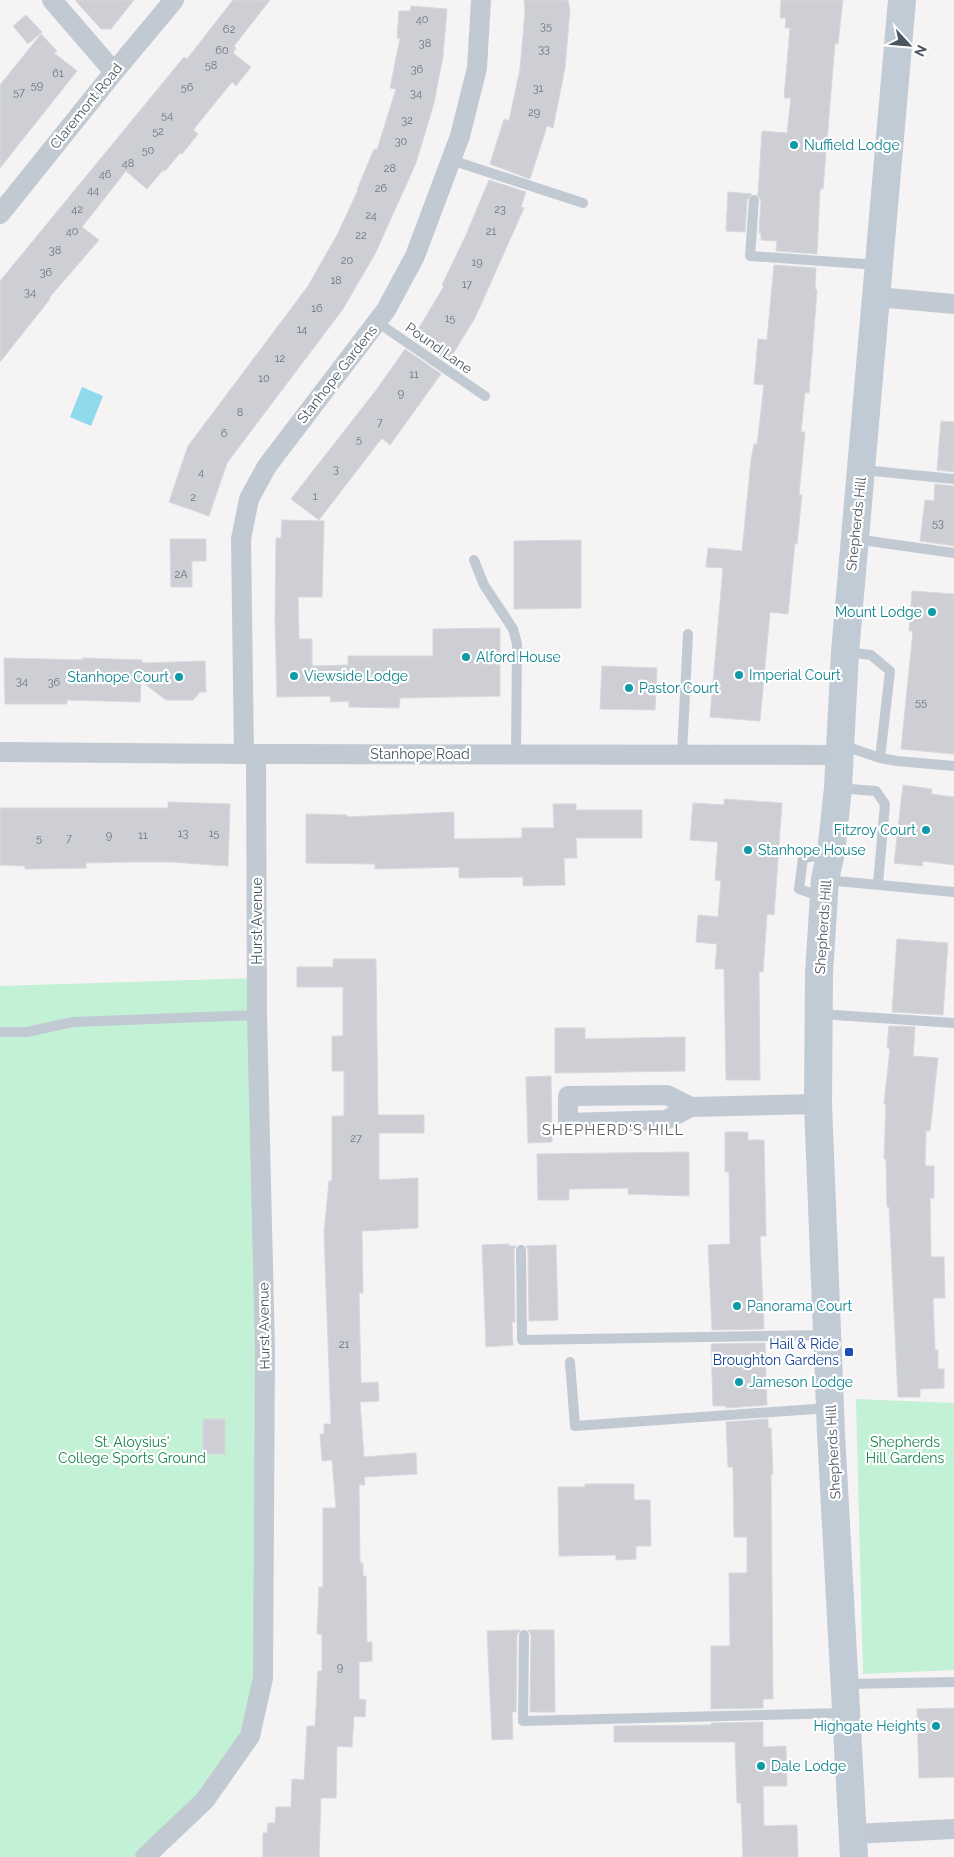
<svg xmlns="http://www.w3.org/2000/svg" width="954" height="1857" viewBox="0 0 954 1857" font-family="Raleway,sans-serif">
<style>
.green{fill:#c3f1d5}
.water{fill:#90daee}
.building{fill:#cdcfd5;stroke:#d7d9de}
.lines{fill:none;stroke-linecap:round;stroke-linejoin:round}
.lane{stroke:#c1cad2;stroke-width:10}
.street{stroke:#c1cad2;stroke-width:20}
.secondary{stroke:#c1cbd6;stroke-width:28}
.culture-dot{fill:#0f9aa8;stroke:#fff;stroke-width:2}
.transit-dot{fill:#1a4fb4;stroke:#fff;stroke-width:2}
.labels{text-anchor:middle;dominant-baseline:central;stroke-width:4.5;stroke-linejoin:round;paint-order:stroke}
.number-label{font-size:11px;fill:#6b747e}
.street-label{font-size:14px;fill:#4a5661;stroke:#fff}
.culture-label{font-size:14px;fill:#0d838f;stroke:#fff;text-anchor:start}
.transit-label{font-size:14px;fill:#164399;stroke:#fff;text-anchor:end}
.park-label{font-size:14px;fill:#17864f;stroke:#fff}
.neighbourhood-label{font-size:15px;letter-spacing:1px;fill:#5f6368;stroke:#fff}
</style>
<rect width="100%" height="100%" fill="#f5f3f3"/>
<g class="green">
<path d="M257,978L263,1549L250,1736L145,1857H0V986Z"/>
<path d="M856,1399L954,1403V1670L863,1674Z"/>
</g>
<path class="water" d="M82,387L103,396L91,426L70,417Z"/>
<g class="building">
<path d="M75,0H134L111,29H101Z"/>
<path d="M233,0H270L234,46L236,48L233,53L251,67L236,86L232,82L193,130L198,134L182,154L180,153L165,171L163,170L147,189L126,171L82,227L99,240L49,298L50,299L0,362V281L184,57L187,59Z"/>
<path d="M524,0H568L570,10L565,68L553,128L547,126L530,179L490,164L504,119L509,121L520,69L525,12Z"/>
<path d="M781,0H843L838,44L835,43L823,189H820L817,254L776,251L777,241L761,240V233H759L761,200L757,194H758L762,131L787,133L791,98H784L790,28H785L786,18H780Z"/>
<path d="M411,6L447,9L443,56L434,103L416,163L375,254L343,309L227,463L209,516L169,502L188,446L308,286L337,235L358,190H357L374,149L377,150L396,89L390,88L400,38H397L399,11H410Z"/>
<path d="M26,15L42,32L28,44L13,26Z"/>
<path d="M41,34L57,51L54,53L77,71L0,168V85Z"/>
<path d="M489,180L526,192L521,207L524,208L475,318L448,362L413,338L444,286L442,285L466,235Z"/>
<path d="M728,192L752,194L747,200L745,232L726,231Z"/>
<path d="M774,265L816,268L815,289L817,290L809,393L805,392L801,432H805L799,495H802L797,544L795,543L788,614L770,612L760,721L710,717L723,568L706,567L708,548L742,551L751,460L754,444H757L764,385L754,384L758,339L767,340Z"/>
<path d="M405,349L441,374L390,445L382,438L319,520L291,499L377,389Z"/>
<path d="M941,421L954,422V472L937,470Z"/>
<path d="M935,484L954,486V546L920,541L925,500L934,501Z"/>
<path d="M282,520L324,521L322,597H298L299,639H312V666L348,665V656H433V629L500,628V696L400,698L399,708L349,707V701L331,702L330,696L277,697L275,621L276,538H281Z"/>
<path d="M170,539H206V561H192V587H171Z"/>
<path d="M581,540V608L514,609V541Z"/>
<path d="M912,591L954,594V754L901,749L913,631H909Z"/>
<path d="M4,658L83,660V658L112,659L142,660V663L205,661L206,692H200L193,700H166L141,681L140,702L67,700V704H5Z"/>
<path d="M602,666L657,668L655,710L600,709Z"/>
<path d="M903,785L932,789L931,794L954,797V865L923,861L922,866L894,863Z"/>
<path d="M724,799L782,803L774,915L767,914L763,972H759L760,1080H726L724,969H715L717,944L696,942L698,915L718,917L721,881L715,880L718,842L690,840L693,803L724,805Z"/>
<path d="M168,802L230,804L228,866L172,862H128L86,863V868L25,869V866L0,865V808H168Z"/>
<path d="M553,804H576V810H642V838H576L577,858H564L565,885L523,886V877L459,878V867L375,869V864L306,863V814L347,815V817L454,812V839L522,838V828H554Z"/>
<path d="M897,939L948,943L943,1015L892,1012Z"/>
<path d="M333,959H376L378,1115H424V1133H379V1180L418,1178V1228L362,1231L363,1293H359L361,1383L378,1382L379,1401L360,1402L364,1457L416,1453L417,1474L364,1477L365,1485H359L360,1563H363V1576H366L367,1642H372V1661L359,1662V1699L366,1700L365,1717L354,1716L352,1747L337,1746L336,1798H321L319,1857H263V1833H267L268,1823H275L276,1807H291L292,1779L304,1780L307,1726H315L318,1671H322V1634H317L319,1587H323V1508H336L332,1460L322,1461L320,1434H324V1424H331L324,1233L329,1181H332V1116H344V1071H332V1036H343V987H297V967H333Z"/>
<path d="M889,1026L915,1027L913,1056L938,1058L930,1131H926L925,1166H934V1198H930L931,1257H944L945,1298H933L935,1350H938V1369H944V1388L920,1389V1397H898L889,1207H887L886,1159H884L886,1104H884L890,1049L887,1048Z"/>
<path d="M555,1028H585V1039L685,1037V1071L555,1073Z"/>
<path d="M551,1076L552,1142L528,1143L526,1077Z"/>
<path d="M725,1132H748V1140H764L766,1236H760L764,1329L712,1330L708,1245L730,1244L729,1172H725Z"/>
<path d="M689,1152V1196L628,1194V1188L569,1189V1200H538L537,1154Z"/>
<path d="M509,1244V1246H516L514,1250L515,1322H512L513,1345L486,1347L482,1245Z"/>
<path d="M556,1245L558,1320L529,1321L528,1250L526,1246Z"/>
<path d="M765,1343L767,1405L726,1408V1406H713L711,1345L712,1344Z"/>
<rect x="203" y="1419" width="22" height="35"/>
<path d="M768,1419V1428H771L773,1474H771L773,1699H763V1708L711,1709V1646H730L729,1573H747V1537H734L733,1467H728L726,1422Z"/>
<path d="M585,1484H634V1500H650L651,1546H636V1559L616,1560V1555L559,1556L558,1487H585Z"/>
<path d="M520,1630L517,1635L516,1712H512L513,1739L492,1740L487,1631Z"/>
<path d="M528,1630H554L555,1712H530L531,1635Z"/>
<path d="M954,1708V1777L919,1778L917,1709Z"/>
<path d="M763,1722V1747L786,1746L787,1786H763L764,1826L797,1825L798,1857H743L741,1803H737L735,1742H614V1726L711,1725V1723Z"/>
</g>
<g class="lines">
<g class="lane">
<path d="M451,160L583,203"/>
<path d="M754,200L750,256L878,265"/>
<path d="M377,322L485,396"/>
<path d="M863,470L954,479"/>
<path d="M855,539L954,553"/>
<path d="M474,560L484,585L513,629L517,644L516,754"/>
<path d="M846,652L871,655L890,671L880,758"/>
<path d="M842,745L880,758L897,761L954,766"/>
<path d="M682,754L688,634"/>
<path d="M838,788L876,791L885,804L878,884"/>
<path d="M826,880L954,892"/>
<path d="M822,897L799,889L803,858L830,854"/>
<path d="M820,1014L954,1023"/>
<path d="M0,1032H27L73,1022L257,1015"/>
<path d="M521,1250L522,1340L826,1335"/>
<path d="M570,1362L575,1426L829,1408"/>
<path d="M524,1635L523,1721L844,1713"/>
<path d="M845,1684L954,1682"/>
</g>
<g class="street">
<path d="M52,0L114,72"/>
<path d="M0,214L114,72L174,0"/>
<path d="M877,297L954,304"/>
<path d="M0,752L244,754L840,755"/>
<path d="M244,754L241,539L249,499L267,466L386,310L415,256L460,136L477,68L481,0"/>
<path d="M691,1107L667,1095L568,1096V1123L666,1120L691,1107L818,1104"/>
<path d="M854,1834L954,1829"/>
<path d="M145,1857L205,1800L250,1736L263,1678L265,1351L257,1015L256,754"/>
</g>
<path class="secondary" d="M854,1857L831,1433L818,1104L819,974L825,879L831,853L838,788L845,652L902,0"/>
</g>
<g class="culture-dot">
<circle cx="794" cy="145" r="5"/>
<circle cx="932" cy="612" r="5"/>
<circle cx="466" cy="657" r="5"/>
<circle cx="739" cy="675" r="5"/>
<circle cx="294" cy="676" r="5"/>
<circle cx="179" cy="677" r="5"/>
<circle cx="629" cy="688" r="5"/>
<circle cx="926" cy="830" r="5"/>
<circle cx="748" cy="850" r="5"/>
<circle cx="737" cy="1306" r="5"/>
<circle cx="739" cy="1382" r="5"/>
<circle cx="936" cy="1726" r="5"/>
<circle cx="761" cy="1766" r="5"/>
</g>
<rect class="transit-dot" x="844" y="1347" width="10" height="10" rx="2.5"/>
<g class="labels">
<g class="number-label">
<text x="422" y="19">40</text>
<text x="546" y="26">35</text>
<text x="229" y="29">62</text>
<text x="425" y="43">38</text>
<text x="544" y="49">33</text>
<text x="222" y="50">60</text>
<text x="211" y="65">58</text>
<text x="417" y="69">36</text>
<text x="58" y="73">61</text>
<text x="37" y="85">59</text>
<text x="187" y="87">56</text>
<text x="538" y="88">31</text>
<text x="19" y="92">57</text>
<text x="416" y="93">34</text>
<text x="534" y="112">29</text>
<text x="167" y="115">54</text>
<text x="407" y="120">32</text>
<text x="158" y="131">52</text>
<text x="401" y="141">30</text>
<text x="148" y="150">50</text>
<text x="128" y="163">48</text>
<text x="390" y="168">28</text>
<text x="105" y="174">46</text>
<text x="381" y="188">26</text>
<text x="93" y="190">44</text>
<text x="77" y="209">42</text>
<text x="500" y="209">23</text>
<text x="371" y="215">24</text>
<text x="72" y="231">40</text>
<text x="491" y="231">21</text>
<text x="361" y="235">22</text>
<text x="55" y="250">38</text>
<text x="347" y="260">20</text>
<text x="477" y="262">19</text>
<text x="46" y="272">36</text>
<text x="336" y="280">18</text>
<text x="467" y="284">17</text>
<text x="30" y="292">34</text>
<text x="317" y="308">16</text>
<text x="450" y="318">15</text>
<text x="302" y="329">14</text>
<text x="280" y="358">12</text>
<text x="414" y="374">11</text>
<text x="264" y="378">10</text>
<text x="401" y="393">9</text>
<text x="240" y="412">8</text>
<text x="380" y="422">7</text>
<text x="224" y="433">6</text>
<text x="359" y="439">5</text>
<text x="336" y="469">3</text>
<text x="201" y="472">4</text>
<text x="315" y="496">1</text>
<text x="193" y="497">2</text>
<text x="938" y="523">53</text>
<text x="181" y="574">2A</text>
<text x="22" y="681">34</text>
<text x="54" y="682">36</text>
<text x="921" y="702">55</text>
<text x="183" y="833">13</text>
<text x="214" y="833">15</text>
<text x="109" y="835">9</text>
<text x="143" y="835">11</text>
<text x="39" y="838">5</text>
<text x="69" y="838">7</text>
<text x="356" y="1138">27</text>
<text x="344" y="1344">21</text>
<text x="340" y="1667">9</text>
</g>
<g class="street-label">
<text transform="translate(86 106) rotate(-51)">Claremont Road</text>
<text transform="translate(439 348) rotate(35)">Pound Lane</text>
<text transform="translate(337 374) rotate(-52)">Stanhope Gardens</text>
<text transform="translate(856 524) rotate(-84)">Shepherds Hill</text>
<text x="420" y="754">Stanhope Road</text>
<text transform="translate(257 921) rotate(-90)">Hurst Avenue</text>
<text transform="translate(823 927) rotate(-86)">Shepherds Hill</text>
<text transform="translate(264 1326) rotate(-91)">Hurst Avenue</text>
<text transform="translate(833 1452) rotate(-93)">Shepherds Hill</text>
</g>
<g class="culture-label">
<text x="804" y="145">Nuffield Lodge</text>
<text x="922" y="612" text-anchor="end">Mount Lodge</text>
<text x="476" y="657">Alford House</text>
<text x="749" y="675">Imperial Court</text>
<text x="304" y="676">Viewside Lodge</text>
<text x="169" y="677" text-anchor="end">Stanhope Court</text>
<text x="639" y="688">Pastor Court</text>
<text x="916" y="830" text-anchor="end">Fitzroy Court</text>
<text x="758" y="850">Stanhope House</text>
<text x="747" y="1306">Panorama Court</text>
<text x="749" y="1382">Jameson Lodge</text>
<text x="926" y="1726" text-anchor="end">Highgate Heights</text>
<text x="771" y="1766">Dale Lodge</text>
</g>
<g class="transit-label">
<text x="839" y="1344">Hail &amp; Ride<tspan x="839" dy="16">Broughton Gardens</tspan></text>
</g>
<g class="park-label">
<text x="132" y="1442">St. Aloysius'<tspan x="132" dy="16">College Sports Ground</tspan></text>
<text x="905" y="1442">Shepherds<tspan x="905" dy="16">Hill Gardens</tspan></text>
</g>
<g class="neighbourhood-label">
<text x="613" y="1130">SHEPHERD'S HILL</text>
</g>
</g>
<g transform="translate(909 45) rotate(116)" stroke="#ffffff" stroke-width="4" paint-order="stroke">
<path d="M0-4L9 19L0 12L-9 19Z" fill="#4a5661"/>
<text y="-8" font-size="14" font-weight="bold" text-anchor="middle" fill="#4a5661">N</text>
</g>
</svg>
